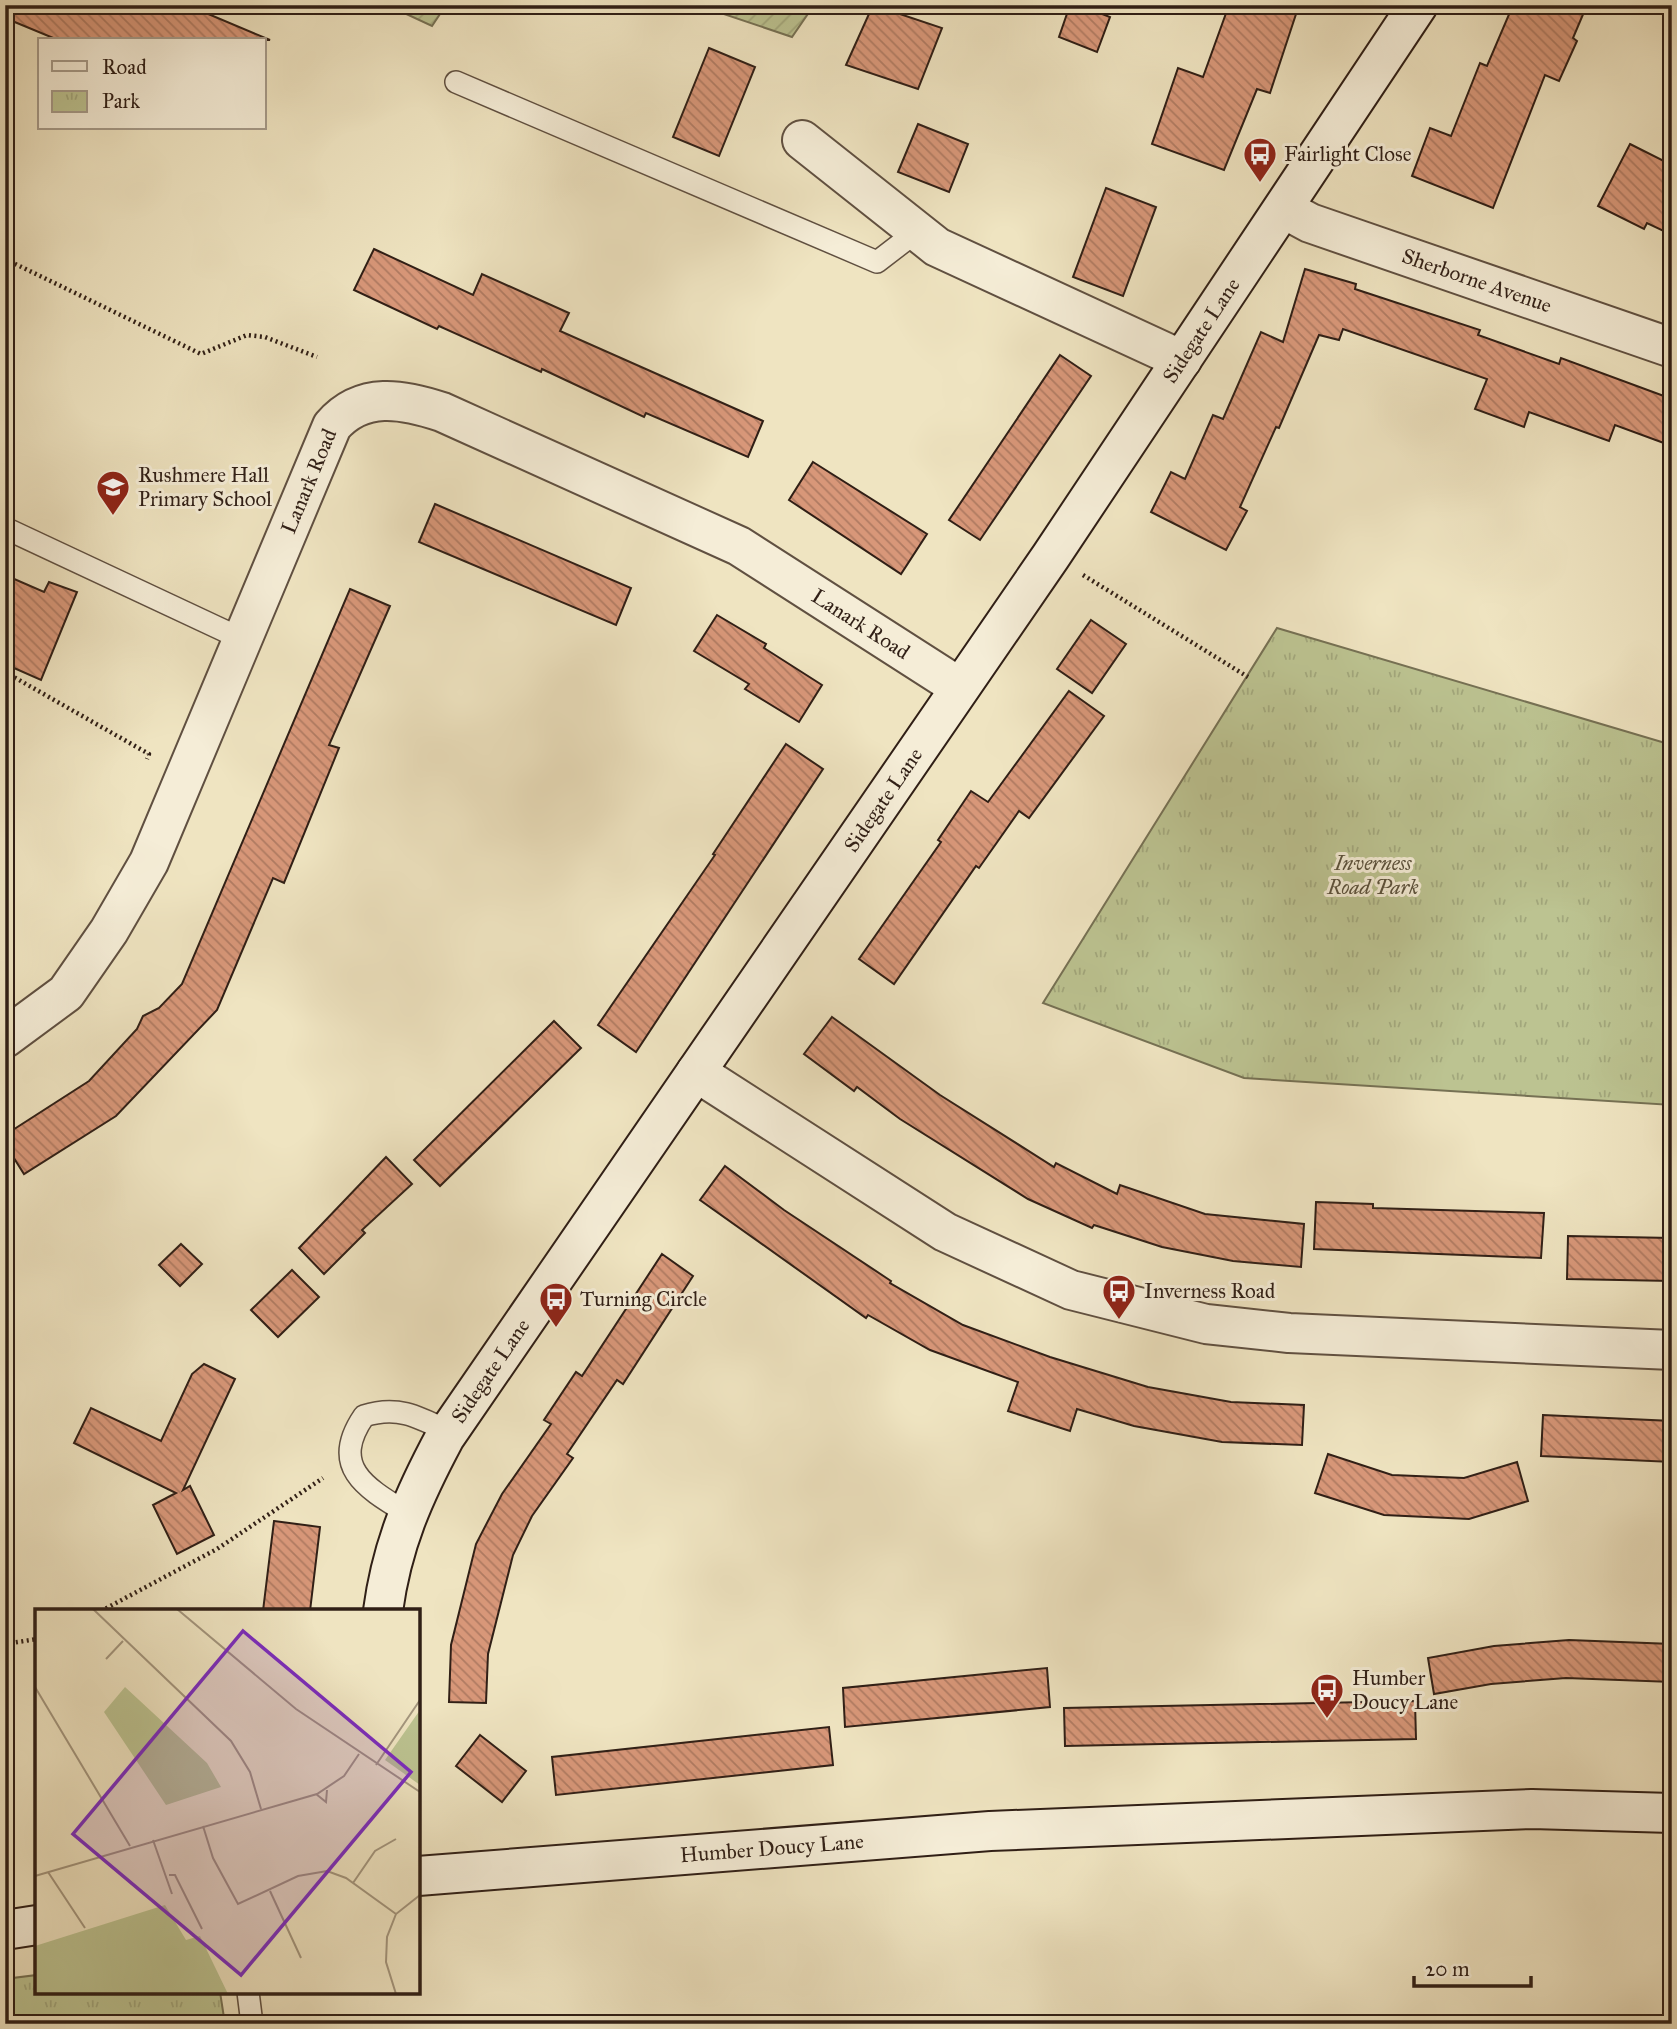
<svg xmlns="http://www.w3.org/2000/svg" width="1677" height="2029" viewBox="0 0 1677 2029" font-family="'IM FELL Great Primer',serif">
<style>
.park{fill:url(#park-tufts);stroke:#767154;stroke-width:2}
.garden{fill:url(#garden-furrows);stroke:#767154;stroke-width:2}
.building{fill:url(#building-back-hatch);stroke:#301f16;stroke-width:2}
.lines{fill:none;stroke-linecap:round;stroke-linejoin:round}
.lane-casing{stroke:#605041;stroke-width:24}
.street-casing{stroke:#605041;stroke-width:42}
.secondary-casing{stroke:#301f16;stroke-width:42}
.path{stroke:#301f16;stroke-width:4.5;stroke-dasharray:2 3.5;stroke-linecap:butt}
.lane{stroke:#f5edd7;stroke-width:21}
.street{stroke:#f5edd7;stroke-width:38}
.secondary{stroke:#f5edd7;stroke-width:38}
.labels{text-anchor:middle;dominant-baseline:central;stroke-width:6;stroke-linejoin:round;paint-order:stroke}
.poi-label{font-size:21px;fill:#301f16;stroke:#f5edd7;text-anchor:start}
.street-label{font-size:21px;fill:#301f16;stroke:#f5edd7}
.park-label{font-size:21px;font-style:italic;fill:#5a503b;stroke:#f5edd7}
.inset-road{fill:none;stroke:#a3957d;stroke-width:2}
.view{fill:#7b2cbf;fill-opacity:0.15;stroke:#7b2cbf;stroke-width:3.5}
.inset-edge{fill:none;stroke:#301f16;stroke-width:3.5}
</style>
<defs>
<pattern id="park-tufts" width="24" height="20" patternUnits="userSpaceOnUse" patternTransform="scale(1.75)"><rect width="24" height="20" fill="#bcc391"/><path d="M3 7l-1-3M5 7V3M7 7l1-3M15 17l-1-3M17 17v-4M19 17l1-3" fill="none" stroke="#a2a77c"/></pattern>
<pattern id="garden-furrows" width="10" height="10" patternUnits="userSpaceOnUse" patternTransform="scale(1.75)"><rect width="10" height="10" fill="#bcc391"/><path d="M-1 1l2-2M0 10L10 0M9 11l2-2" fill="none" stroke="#a2a77c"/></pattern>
<pattern id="building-back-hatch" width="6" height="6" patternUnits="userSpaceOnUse" patternTransform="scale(1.75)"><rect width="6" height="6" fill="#d89779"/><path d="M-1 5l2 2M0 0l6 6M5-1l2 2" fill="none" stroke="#b07b62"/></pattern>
</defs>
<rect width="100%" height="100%" fill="#efe4c1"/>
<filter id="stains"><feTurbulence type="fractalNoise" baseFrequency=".00286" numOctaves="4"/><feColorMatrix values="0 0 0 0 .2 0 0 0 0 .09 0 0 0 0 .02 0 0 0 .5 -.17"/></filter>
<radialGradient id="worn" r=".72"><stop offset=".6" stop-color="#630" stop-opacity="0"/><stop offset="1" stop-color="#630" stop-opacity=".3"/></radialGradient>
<g class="park">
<path d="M1277,628L1672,745V1105L1244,1078L1043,1003Z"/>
<path d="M37,1975V1992H220L225,2024H5V1979Z"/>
</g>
<g class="garden">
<path d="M387,5H446L432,26Z"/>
<path d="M697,5H814L792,37Z"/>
</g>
<g class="building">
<path d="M5,5H187L270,40H58L5,18Z"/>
<path d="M873,5L942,28L918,89L846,65Z"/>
<path d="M1070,5H1079L1110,17L1097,52L1059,37Z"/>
<path d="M1229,5H1299L1270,93L1257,89L1224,170L1152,144L1178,68L1203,77Z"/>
<path d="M1513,5H1587L1573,38L1577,41L1559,81L1545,75L1493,208L1412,176L1430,128L1451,136L1480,63L1487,66Z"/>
<path d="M709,48L755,67L719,156L673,137Z"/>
<path d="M918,124L968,144L949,192L898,172Z"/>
<path d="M1630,144L1672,165V235L1647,223L1644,229L1598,206Z"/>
<path d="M1106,188L1156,207L1123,296L1073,277Z"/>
<path d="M374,249L473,295L482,274L569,313L560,331L763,421L748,457L646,413L644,417L542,369L541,372L439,326L437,329L354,290Z"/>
<path d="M1305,269L1356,284L1355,289L1480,330L1478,335L1559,364L1561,358L1672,399V446L1615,425L1609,441L1529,412L1524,427L1475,409L1487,379L1343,329L1339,340L1319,335L1279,428L1276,427L1240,507L1247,511L1226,550L1151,512L1171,472L1185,479L1213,415L1223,419L1261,332L1283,342Z"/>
<path d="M1060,355L1091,376L980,540L949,520Z"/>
<path d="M813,462L927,534L901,574L789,500Z"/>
<path d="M435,504L631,588L616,625L419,542Z"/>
<path d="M5,575L44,592L49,582L77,592L41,680L5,664Z"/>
<path d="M350,589L390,606L329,745L339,748L284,883L273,878L217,1010L116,1116L24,1174L5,1144V1135L89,1081L137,1029L143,1016L159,1008L182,984Z"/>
<path d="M717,615L766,644L764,648L822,685L799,722L745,689L749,684L694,651Z"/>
<path d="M1091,620L1126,644L1092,693L1057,669Z"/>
<path d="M1069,691L1104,716L1029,818L1019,811L979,868L976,866L894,984L859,959L941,842L938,840L971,791L988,802Z"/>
<path d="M786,744L823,769L636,1052L598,1025L715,855L713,854Z"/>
<path d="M832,1017L940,1095L1054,1167L1056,1163L1117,1194L1120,1185L1205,1214L1304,1224L1301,1267L1233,1261L1162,1247L1094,1225L1092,1228L1028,1199L900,1119L857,1087L854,1091L804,1054Z"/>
<path d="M554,1021L581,1048L440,1186L414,1160Z"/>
<path d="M386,1157L412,1184L362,1230L365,1233L324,1274L299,1248Z"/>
<path d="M725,1166L784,1210L891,1281L890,1283L963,1325L1050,1357L1148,1387L1231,1402L1304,1405L1302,1445L1222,1442L1134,1426L1077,1409L1070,1431L1008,1411L1018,1382L930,1350L868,1315L866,1318L700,1200Z"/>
<path d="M1316,1202L1373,1204V1208L1544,1213L1541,1258L1314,1249Z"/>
<path d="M1568,1236L1672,1238V1281L1567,1279Z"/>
<path d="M181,1244L202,1264L180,1286L159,1265Z"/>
<path d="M662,1254L693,1276L623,1384L617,1380L567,1454L573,1458L532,1516L513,1555L488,1654L486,1703L449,1702L451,1645L476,1544L502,1494L551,1424L544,1420L576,1372L582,1376Z"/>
<path d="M292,1270L319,1297L278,1337L251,1310Z"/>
<path d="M204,1364L235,1379L183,1490L190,1486L214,1535L177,1554L153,1505L176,1493L74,1443L91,1408L161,1441L192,1374Z"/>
<path d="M1543,1415L1672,1421V1462L1541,1456Z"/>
<path d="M1328,1454L1392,1475L1464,1478L1517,1462L1528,1501L1469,1519L1384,1515L1315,1493Z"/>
<path d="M274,1521L320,1527L310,1611H263Z"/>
<path d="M1569,1640L1672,1644V1682L1566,1678L1491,1684L1434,1694L1428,1658L1494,1646Z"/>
<path d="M1047,1668L1050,1707L845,1727L843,1688Z"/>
<path d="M1415,1701L1416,1739L1065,1746L1064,1708Z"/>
<path d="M829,1727L833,1765L556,1795L552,1757Z"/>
<path d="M480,1735L526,1771L502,1802L456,1766Z"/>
</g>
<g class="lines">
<defs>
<g id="lane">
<path d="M456,82L877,262L916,232"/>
<path d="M5,528L242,639"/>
<path d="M407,1513C366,1488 329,1467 364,1416C398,1405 419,1417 449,1432"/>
<path d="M248,1992L252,2024"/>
</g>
<g id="street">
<path d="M802,140L937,247L1182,360"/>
<path id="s1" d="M1284,209L1310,223L1672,348"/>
<path id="s2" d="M5,1038L66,993L109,931L149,862L332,426C362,391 403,399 442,412L739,546L959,687"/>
<path d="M696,1072L945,1232L1071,1290L1206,1324L1289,1333L1672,1350"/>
</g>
<g id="secondary">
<path id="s3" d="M383,1611C392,1544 414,1495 445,1437L1051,556L1418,5"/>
<path id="s4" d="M418,1876L990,1831L1532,1809L1672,1813"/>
<path d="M5,1930L37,1925"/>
</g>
</defs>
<use href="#lane" class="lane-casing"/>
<use href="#street" class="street-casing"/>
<use href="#secondary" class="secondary-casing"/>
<g class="path">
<path d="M5,259L201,354L247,335L265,337L317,357"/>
<path d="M1083,575L1248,677"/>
<path d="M5,672L149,754L147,759"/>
<path d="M101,1611L217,1549L323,1478"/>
<path d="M5,1644L37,1639"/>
</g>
<use href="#lane" class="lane"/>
<use href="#street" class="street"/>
<use href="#secondary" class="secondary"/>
</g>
<defs>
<symbol id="bus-pin" viewBox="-11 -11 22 30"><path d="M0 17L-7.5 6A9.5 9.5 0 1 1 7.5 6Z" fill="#8f2418" stroke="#f5edd7"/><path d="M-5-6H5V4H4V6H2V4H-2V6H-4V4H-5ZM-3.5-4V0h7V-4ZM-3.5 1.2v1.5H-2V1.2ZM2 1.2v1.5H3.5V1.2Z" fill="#fff"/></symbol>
<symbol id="school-pin" viewBox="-11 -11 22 30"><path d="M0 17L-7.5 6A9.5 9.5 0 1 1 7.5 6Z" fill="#8f2418" stroke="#f5edd7"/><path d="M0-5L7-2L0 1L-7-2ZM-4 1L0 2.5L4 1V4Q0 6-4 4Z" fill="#fff"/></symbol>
</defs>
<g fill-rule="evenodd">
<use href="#bus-pin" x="1241" y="135" width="38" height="52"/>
<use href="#school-pin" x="94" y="468" width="38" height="52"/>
<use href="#bus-pin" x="1100" y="1272" width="38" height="52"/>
<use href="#bus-pin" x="537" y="1280" width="38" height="52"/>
<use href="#bus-pin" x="1308" y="1671" width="38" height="52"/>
</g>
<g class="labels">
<g class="poi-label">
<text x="1284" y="154">Fairlight Close</text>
<text x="138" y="475">Rushmere Hall<tspan x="138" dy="24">Primary School</tspan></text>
<text x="1144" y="1291">Inverness Road</text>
<text x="580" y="1299">Turning Circle</text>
<text x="1352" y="1678">Humber<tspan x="1352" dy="24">Doucy Lane</tspan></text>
</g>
<g class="street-label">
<text stroke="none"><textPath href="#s1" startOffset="206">Sherborne Avenue</textPath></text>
<text stroke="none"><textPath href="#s3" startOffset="1526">Sidegate Lane</textPath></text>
<text stroke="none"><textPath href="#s2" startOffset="644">Lanark Road</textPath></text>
<text stroke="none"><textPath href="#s2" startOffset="1293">Lanark Road</textPath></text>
<text stroke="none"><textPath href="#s3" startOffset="959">Sidegate Lane</textPath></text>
<text stroke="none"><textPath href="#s3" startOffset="266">Sidegate Lane</textPath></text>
<text stroke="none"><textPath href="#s4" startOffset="355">Humber Doucy Lane</textPath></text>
</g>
<g class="park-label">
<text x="1373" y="863">Inverness<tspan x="1373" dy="24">Road Park</tspan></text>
</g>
</g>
<g transform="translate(35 1609)">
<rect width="385" height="385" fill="#efe4c1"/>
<path d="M90,78L172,154L186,178L131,196L69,103ZM385,101V176L350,151Z" fill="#bcc391"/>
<path d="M130,296L151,331L165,327L193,385H0V337Z" fill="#bcc391"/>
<path class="inset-road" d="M58,0L196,132L215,163L226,200M142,0L261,100L385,183M71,50L88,32M0,78L95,237M341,156L385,91M281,185L291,193L292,181M168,217L178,249L203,295L263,267L292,262L311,269L361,305M118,231L137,285M13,263L50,319M134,266H140L167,320M0,267L282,185L309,167L324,145M318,274L340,242L361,230M235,282L266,349M361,385L351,353L352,328L361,305L385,286"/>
<path class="view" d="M208,22L376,163L206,366L38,225Z"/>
<rect width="385" height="385" class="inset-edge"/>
</g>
<rect width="1677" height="2029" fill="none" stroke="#efe4c1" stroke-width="28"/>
<rect x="7" y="7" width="1663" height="2015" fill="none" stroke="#301f16" stroke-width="3.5"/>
<rect x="14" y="14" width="1649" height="2001" fill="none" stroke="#301f16" stroke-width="2"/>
<rect x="38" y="38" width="228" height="91" fill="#f5edd7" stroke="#a69b8a" stroke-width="2"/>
<rect x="52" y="61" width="35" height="10" fill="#f5edd7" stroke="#a69b8a" stroke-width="2"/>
<text x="102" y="74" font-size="21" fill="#301f16">Road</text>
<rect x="52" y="91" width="35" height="21" fill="url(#park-tufts)" stroke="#a69b8a" stroke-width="2"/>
<text x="102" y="108" font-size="21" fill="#301f16">Park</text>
<path d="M1414 1976v10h117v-10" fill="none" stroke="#301f16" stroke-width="3.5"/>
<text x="1425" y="1976" font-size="21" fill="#301f16" stroke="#f5edd7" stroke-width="5" paint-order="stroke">20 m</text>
<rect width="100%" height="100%" filter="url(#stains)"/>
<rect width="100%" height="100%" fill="url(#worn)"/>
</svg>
